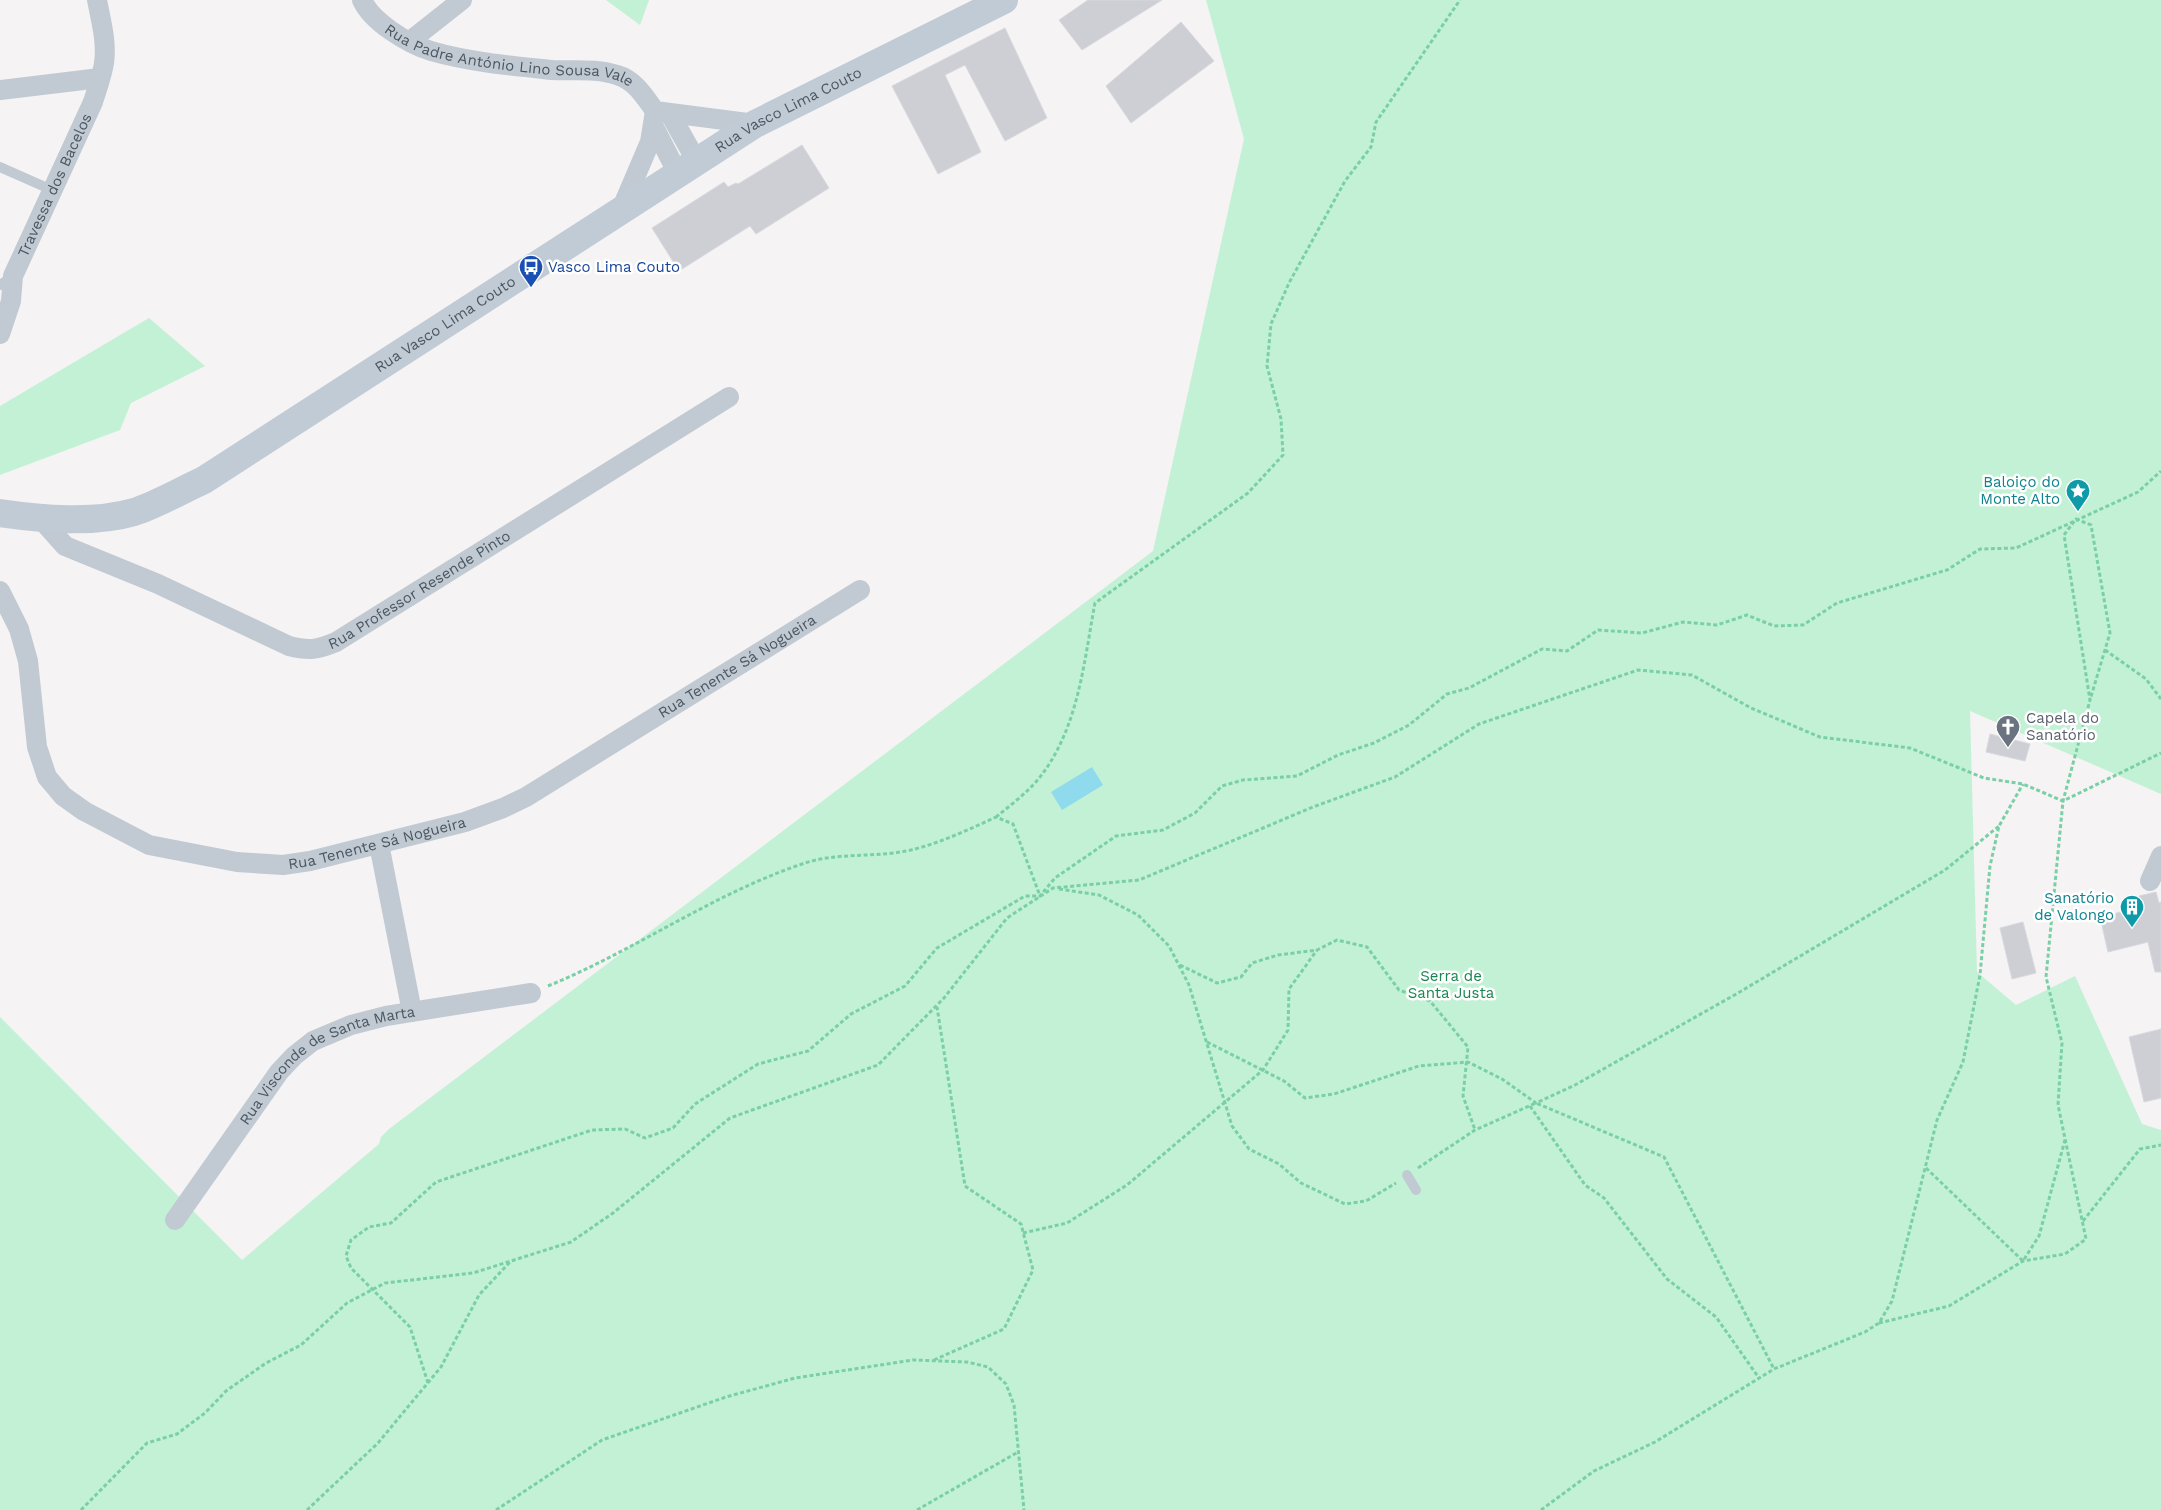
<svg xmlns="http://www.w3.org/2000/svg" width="2161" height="1510" viewBox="0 0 2161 1510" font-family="'Work Sans',sans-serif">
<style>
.green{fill:#c3f1d5}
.water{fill:#90daee}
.building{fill:#cdcfd5;stroke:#d7d9de}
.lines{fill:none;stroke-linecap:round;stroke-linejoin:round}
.path{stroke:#7ad0a6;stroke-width:3;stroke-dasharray:4 2.5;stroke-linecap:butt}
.lane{stroke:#c1cad2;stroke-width:10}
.street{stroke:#c1cad2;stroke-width:20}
.secondary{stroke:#c1cbd6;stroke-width:28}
.labels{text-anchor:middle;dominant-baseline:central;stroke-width:5;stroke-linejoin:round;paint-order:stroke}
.street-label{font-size:15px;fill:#4a5661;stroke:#fff}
.transit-label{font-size:15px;fill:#164399;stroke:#fff;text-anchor:start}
.culture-label{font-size:15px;fill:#0d838f;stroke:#fff;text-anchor:end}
.worship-label{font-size:15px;fill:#5b616d;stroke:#fff;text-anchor:start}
.park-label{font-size:15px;fill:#17864f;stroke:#fff}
</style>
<rect width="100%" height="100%" fill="#f5f3f3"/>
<g class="green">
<path d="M606,0H649L640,25Z"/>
<path d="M1206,0H2161V794L1970,711L1977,972L2016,1005L2075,976L2142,1124L2161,1130V1510H0V1017L242,1260L379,1144L381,1137L389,1129L1153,551L1244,139Z"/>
<path d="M149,318L205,366L131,403L120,430L0,475V406Z"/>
</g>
<path class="water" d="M1092,767L1103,785L1062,810L1051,792Z"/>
<g class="building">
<path d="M1088,0H1162L1082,50L1059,20Z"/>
<path d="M1181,22L1214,61L1131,123L1106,86Z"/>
<path d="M1005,28L1047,118L1005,141L965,65L945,75L981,152L938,174L892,86Z"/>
<path d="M802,145L829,188L756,234L750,226L679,271L652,228L724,182L728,187L736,183L738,184Z"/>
<path d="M1990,734L2030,744L2025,761L1986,752Z"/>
<path d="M2156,892L2159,903L2161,902V972H2155L2148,942L2108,952L2100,917L2142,907L2139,896Z"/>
<path d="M2023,922L2036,973L2012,979L2000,928Z"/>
<path d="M2161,1029V1098L2144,1102L2129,1037Z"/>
</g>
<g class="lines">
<g class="path">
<path d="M2105,650L2146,679L2161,699"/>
<path d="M996,817C1012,804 1031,790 1043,773C1079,724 1084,661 1095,603L1248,493L1283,455L1281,419L1267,366L1271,324L1289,283L1345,181L1371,147L1376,122L1460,0"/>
<path d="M1059,889L1099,895L1138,915L1169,946L1189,985L1232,1126L1249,1149L1279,1164L1301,1183L1345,1204L1366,1201L1396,1183"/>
<path d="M1180,965L1217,983L1241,977L1252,963L1278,955L1317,950L1337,940L1367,947L1399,990L1430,1001L1468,1047L1463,1096L1475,1130"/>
<path d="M548,986C636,950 714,893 805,863C839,852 876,858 911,850C940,843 968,830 996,817L1013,824L1040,896"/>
<path d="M1207,1042L1284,1081L1305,1098L1334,1094L1419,1066L1468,1062L1502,1079L1536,1103L1575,1085L1738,993L1945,870L1999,826"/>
<path d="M1530,1106L1585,1185L1604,1198L1667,1279L1716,1317L1759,1378"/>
<path d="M1418,1168L1475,1130L1536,1103L1664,1157L1774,1369"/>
<path d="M1926,1168L2023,1261L2039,1236L2065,1140"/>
<path d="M2083,1221L2140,1149L2161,1145"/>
<path d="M1023,1233L1067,1223L1127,1185L1263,1070L1288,1030L1289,989L1317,950"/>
<path d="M1879,1323L1949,1306L2023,1261L2065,1254L2086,1239L2058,1105L2062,1043L2046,977L2063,801L2090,700L2064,535L2076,519L2091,525L2110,633L2090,700"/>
<path d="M934,1360L1004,1329L1033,1270L1021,1224L965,1186L937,1007"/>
<path d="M428,1383L410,1327L351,1268L346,1256L351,1240L369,1227L391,1223L436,1182L592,1130L625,1129L645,1138L673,1128L695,1104L758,1064L808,1051L851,1014L905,986L937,948L1025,896H1040L1055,878L1116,836L1163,830L1195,813L1222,786L1243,780L1297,776L1338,755L1374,743L1409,725L1447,694L1469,688L1542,649L1567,651L1598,630L1642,633L1683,622L1717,625L1747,615L1774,626L1803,625L1837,603L1947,570L1980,549L2016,548L2138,492L2161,471"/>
<path d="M81,1510L147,1443L177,1434L205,1413L226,1391L266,1363L301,1345L347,1303L385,1283L473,1273L571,1242L613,1213L730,1118L878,1065L944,998L1007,918L1053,888L1139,880L1313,807L1395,777L1479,724L1638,670L1692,675L1751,708L1820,737L1910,748L1984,778L2023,784L2063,801L2161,753"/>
<path d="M307,1510L378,1443L441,1367L479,1295L511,1261"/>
<path d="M496,1510L602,1440L726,1397L795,1378L913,1360L967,1362L988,1367L1006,1384L1014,1405L1024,1510"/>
<path d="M917,1510L1018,1452"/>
<path d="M1541,1510L1594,1471L1655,1442L1774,1369L1865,1332L1879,1323L1892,1301L1937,1120L1963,1062L1980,975L1990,866L1999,826L2023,784"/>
</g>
<g class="lane">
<path d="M0,167L52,190"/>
<path d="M0,285L13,276"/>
<path d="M1407,1175L1416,1190"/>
</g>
<g class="street">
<path id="s1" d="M362,0C372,22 408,44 431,51C469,62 513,66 552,70C573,71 597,68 617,75C635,80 645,97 655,111L755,124"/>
<path d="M410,41L462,0"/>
<path d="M0,90L100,78"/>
<path d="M670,114L697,162"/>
<path d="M653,125L678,174"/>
<path d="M621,210L650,142L655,111"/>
<path id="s2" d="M0,334L11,301L13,276L93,102C97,89 102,76 104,63C107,42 101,21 97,0"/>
<path id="s3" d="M41,519L65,546L158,584L289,646C309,651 317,650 336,642L729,397"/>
<path id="s4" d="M0,591L19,629L28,661L37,747L47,777L63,796L84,811L149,845L237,862L283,865L310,861L465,822L503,808L526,797L860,590"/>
<path d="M379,844L412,1012"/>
<path d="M2150,881L2161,856"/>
<path id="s5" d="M175,1220L279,1072L294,1056L313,1041L351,1025L386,1016L531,993"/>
</g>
<path class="secondary" id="s6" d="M0,513C42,519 93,524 134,512C156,505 182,490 204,480L755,124L1004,0"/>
</g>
<defs>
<symbol id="bus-pin" viewBox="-11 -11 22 30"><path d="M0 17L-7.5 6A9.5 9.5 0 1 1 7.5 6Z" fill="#1a4fb4" stroke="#fff"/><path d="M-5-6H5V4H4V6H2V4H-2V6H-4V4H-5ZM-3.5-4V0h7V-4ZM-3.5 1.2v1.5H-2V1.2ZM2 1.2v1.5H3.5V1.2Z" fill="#fff"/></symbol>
<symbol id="sight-pin" viewBox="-11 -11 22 30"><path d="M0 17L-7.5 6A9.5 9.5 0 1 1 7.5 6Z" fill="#0f9aa8" stroke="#fff"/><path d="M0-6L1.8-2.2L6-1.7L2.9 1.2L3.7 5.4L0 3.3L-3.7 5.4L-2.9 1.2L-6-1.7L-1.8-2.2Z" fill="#fff"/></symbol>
<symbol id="church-pin" viewBox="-11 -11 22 30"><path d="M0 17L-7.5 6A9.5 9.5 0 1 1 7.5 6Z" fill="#6b7280" stroke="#fff"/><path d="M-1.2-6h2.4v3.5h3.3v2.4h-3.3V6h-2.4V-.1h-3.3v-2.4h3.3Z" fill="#fff"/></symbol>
<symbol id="building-pin" viewBox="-11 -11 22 30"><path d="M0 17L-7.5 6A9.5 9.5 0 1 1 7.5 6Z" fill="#0f9aa8" stroke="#fff"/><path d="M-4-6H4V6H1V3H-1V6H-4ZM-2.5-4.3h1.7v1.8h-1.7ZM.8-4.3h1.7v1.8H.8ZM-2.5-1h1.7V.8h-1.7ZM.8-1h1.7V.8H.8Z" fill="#fff"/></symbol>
</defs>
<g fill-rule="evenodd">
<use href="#bus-pin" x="517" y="253" width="28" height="38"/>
<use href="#sight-pin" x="2064" y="477" width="28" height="38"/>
<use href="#church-pin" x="1994" y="713" width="28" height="38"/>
<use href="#building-pin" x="2118" y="893" width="28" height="38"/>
</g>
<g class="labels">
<g class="street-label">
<text stroke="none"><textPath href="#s1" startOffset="165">Rua Padre António Lino Sousa Vale</textPath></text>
<text stroke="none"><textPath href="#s6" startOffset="904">Rua Vasco Lima Couto</textPath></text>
<text stroke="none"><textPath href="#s2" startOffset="160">Travessa dos Bacelos</textPath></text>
<text stroke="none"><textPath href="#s6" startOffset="499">Rua Vasco Lima Couto</textPath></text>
<text stroke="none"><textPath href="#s3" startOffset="428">Rua Professor Resende Pinto</textPath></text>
<text stroke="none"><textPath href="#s4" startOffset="955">Rua Tenente Sá Nogueira</textPath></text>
<text stroke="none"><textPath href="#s4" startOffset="550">Rua Tenente Sá Nogueira</textPath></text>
<text stroke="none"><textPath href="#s5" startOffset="226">Rua Visconde de Santa Marta</textPath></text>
</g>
<g class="transit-label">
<text x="548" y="267">Vasco Lima Couto</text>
</g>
<g class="culture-label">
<text x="2060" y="482">Baloiço do<tspan x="2060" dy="17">Monte Alto</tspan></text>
<text x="2114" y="898">Sanatório<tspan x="2114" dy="17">de Valongo</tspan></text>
</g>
<g class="worship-label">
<text x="2026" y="718">Capela do<tspan x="2026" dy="17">Sanatório</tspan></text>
</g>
<g class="park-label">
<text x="1451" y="976">Serra de<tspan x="1451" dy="17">Santa Justa</tspan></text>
</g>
</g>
</svg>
